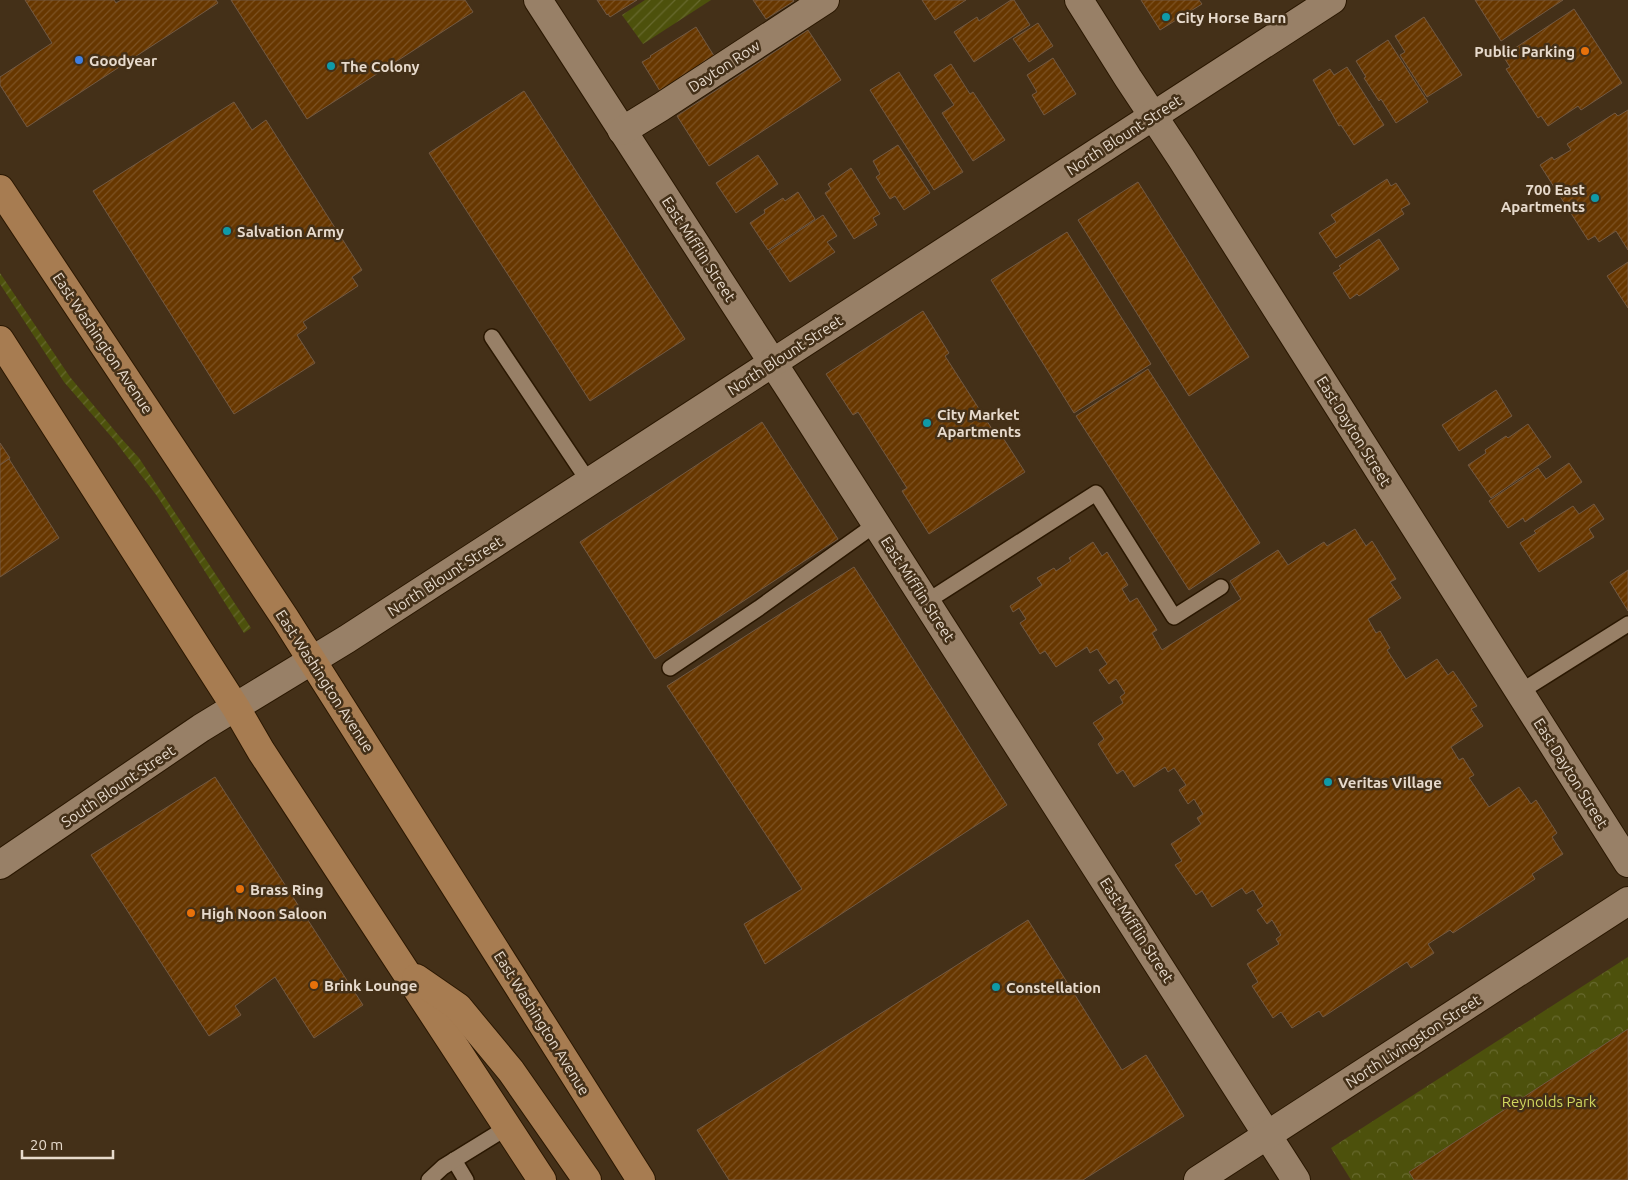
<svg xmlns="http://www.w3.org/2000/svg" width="1628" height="1180" viewBox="0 0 1628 1180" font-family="Ubuntu,sans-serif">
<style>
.forest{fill:url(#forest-crowns)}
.garden{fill:url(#garden-furrows)}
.building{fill:url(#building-hatch);stroke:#725943}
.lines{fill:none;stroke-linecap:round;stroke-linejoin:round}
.service-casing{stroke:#2a1701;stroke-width:18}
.minor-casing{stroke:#2a1701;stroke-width:30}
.primary-casing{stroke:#2a1701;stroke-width:30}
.service{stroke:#988067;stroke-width:15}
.minor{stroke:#988067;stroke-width:28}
.primary{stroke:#a77c51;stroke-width:28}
.culture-dot{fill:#0f9aa8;stroke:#443018;stroke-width:2}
.food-dot{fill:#e8710a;stroke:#443018;stroke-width:2}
.shop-dot{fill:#3f7fe0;stroke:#443018;stroke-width:2}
.labels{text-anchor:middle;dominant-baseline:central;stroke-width:5;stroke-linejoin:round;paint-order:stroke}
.poi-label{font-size:15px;font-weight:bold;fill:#e7dacc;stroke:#443018;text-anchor:start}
.street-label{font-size:15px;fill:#e7dacc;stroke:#443018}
.park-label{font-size:15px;fill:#d0d85f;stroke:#443018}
</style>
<defs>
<pattern id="forest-crowns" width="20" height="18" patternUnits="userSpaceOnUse" patternTransform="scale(1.25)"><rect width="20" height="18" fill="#4d510c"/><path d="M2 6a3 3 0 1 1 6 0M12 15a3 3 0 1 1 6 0" fill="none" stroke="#67692e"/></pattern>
<pattern id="garden-furrows" width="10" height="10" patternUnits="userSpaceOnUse" patternTransform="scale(1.25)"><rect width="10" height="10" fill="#4d510c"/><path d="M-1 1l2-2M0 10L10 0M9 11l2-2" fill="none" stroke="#67692e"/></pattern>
<pattern id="building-hatch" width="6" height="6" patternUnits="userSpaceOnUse" patternTransform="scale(1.25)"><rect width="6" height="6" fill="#673700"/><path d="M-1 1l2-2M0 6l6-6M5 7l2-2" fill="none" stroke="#7d5324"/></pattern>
</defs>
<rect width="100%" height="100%" fill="#443018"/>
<path class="forest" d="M1628,957V1180H1351L1331,1148Z"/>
<g class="garden">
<path d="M645,0H711L643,44L622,15Z"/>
<path d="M0,273L70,377L120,437L139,458L251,628L244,633L157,496L115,441L64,382L0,284Z"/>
</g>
<g class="building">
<path d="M25,0H114L116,3L121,0H216L218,3L27,127L0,85V77L52,43Z"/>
<path d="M231,0H465L473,12L307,119Z"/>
<path d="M597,0H637L610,17L608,14L607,15Z"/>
<path d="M753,0H793L794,1L766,19Z"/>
<path d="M922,0H966L935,20Z"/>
<path d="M1011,0H1014L1030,25L974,62L954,32L977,17L979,21Z"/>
<path d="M1141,0H1199L1202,4L1160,30Z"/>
<path d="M1475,0H1563L1501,41Z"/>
<path d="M1574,9L1622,83L1581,110L1578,106L1548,126L1541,116L1538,118L1506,69L1510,67L1503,56Z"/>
<path d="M1424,17L1462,75L1427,97L1400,55L1405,52L1395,36Z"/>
<path d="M1038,23L1053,46L1029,62L1013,39Z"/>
<path d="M696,27L716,59L660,91L642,62L651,57L650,56Z"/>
<path d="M808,30L841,80L709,166L677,116Z"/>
<path d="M1388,40L1428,102L1396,123L1381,99L1379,101L1364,78L1366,77L1356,61Z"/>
<path d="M1053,58L1076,94L1044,115L1032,95L1037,92L1027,75Z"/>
<path d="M951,64L970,94L973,92L1005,140L973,161L942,113L954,105L934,75Z"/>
<path d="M1347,67L1384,125L1354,145L1341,125L1339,126L1313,80L1330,69L1334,75Z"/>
<path d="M899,72L963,172L934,190L870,90Z"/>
<path d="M524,91L685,339L590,401L429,153Z"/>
<path d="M234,102L252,130L266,120L362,270L352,277L358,286L303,322L307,328L297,335L315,363L234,414L93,191Z"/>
<path d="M1628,110V250L1616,231L1599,242L1595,236L1588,240L1540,165L1552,157L1554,160L1571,150L1567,144L1615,113L1618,116Z"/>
<path d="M898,145L930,193L904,210L895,196L890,199L876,177L880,174L873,161Z"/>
<path d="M758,155L778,184L736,213L716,183Z"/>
<path d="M851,168L880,214L873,218L877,225L854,239L825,193L831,189L828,184Z"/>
<path d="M1387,179L1391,186L1396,183L1410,204L1401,209L1404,214L1336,258L1319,233L1336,222L1331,215Z"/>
<path d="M1138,182L1249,357L1189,396L1078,220Z"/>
<path d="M798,192L815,219L768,250L750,223L765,213L764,210L783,198L785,201Z"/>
<path d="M823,215L837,236L827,242L835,252L790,282L769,251Z"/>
<path d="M1067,232L1151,364L1074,413L991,280Z"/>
<path d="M1379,239L1399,269L1359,296L1357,294L1350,299L1333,273L1341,268L1339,266Z"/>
<path d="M1628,262V308L1607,276Z"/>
<path d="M923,311L949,353L945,356L994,432L998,430L1025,472L929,534L902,491L907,488L858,412L853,415L826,374Z"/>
<path d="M1148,369L1260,543L1189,590L1076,416Z"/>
<path d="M1496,390L1512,416L1459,451L1442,425Z"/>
<path d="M762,422L838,539L655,659L580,542Z"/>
<path d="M1528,424L1551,457L1491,498L1468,465L1486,453L1485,450L1506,436L1508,438Z"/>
<path d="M0,443L10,458L0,465Z"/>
<path d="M9,459L59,538L0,577V465Z"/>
<path d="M1569,463L1582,482L1525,522L1523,518L1508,528L1489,501L1538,468L1546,479Z"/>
<path d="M1594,504L1604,519L1589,529L1594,537L1539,572L1520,543L1536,533L1534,531L1573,506L1579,514Z"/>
<path d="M1355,529L1366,546L1372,541L1396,579L1390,582L1401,598L1368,619L1376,633L1380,631L1390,648L1387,650L1406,679L1437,659L1448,675L1453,671L1477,706L1471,709L1483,726L1451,747L1459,760L1463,758L1474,775L1469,778L1489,807L1519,787L1531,804L1536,800L1557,833L1552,837L1563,854L1532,874L1535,879L1453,933L1450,930L1428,944L1434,953L1411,968L1407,962L1323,1017L1319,1011L1292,1028L1281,1012L1273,1018L1252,986L1258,982L1247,964L1279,944L1276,939L1281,935L1272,920L1267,924L1257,910L1263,906L1253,890L1246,894L1242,888L1212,907L1202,891L1196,895L1175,865L1182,861L1171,844L1201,824L1197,818L1203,814L1194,799L1188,804L1179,790L1186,785L1174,768L1168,772L1165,767L1134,787L1123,770L1117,774L1098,744L1104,739L1093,723L1123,703L1120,697L1125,693L1116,679L1109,684L1099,670L1107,664L1097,649L1090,653L1087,647L1056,667L1045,651L1040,654L1020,623L1026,619L1019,608L1013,612L1010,606L1042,585L1037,578L1054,568L1056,571L1071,561L1069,558L1093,542L1102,556L1107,552L1128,585L1122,589L1130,602L1137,598L1157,630L1152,633L1162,650L1241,599L1230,581L1278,550L1288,565L1324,542L1327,546Z"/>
<path d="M854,567L1007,805L765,964L744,924L802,889L667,686Z"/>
<path d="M1628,570V611L1610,582Z"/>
<path d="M215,777L363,1005L314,1038L275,977L235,1006L241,1015L209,1036L91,855Z"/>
<path d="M1028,920L1122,1070L1146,1055L1184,1116L1083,1180H729L697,1130Z"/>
<path d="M1628,1029V1180H1414L1409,1172Z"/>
</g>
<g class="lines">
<defs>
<g id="service">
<path d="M492,337L589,482"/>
<path d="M926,602L1096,493L1174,617L1221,587"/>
<path d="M670,668L759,608L876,524"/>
<path d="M1520,692L1628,624"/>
<path d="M454,1160L466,1180"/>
<path d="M429,1180L443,1167L508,1127"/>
</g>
<g id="minor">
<path d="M538,0L791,391L1296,1180"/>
<path d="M1079,0L1128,78L1181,158L1628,863"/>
<path d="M622,131L661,107L825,0"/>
<path d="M0,865L201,728L347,639L1332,0"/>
<path d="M1198,1180L1628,901"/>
</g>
<g id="primary">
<path d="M0,189L285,618L641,1180"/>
<path d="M0,340L236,708L261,751L542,1180"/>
<path d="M416,978L458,1007L511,1071L587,1180"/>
</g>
</defs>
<use href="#service" class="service-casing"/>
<use href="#minor" class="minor-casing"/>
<use href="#primary" class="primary-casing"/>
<use href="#service" class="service"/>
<use href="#minor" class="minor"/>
<use href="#primary" class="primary"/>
</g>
<g class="culture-dot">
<circle cx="1166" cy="17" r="5"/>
<circle cx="331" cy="66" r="5"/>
<circle cx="1595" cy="198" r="5"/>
<circle cx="227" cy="231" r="5"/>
<circle cx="927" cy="423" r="5"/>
<circle cx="1328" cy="782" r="5"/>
<circle cx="996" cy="987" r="5"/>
</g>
<g class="food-dot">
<circle cx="1585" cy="51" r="5"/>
<circle cx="240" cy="889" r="5"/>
<circle cx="191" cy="913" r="5"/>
<circle cx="314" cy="985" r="5"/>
</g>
<circle class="shop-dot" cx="79" cy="60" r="5"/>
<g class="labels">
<g class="poi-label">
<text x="1176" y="17">City Horse Barn</text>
<text x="1575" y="51" text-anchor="end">Public Parking</text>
<text x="89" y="60">Goodyear</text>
<text x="341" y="66">The Colony</text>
<text x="1585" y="189" text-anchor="end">700 East<tspan x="1585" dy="17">Apartments</tspan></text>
<text x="237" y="231">Salvation Army</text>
<text x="937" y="414">City Market<tspan x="937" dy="17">Apartments</tspan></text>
<text x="1338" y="782">Veritas Village</text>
<text x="250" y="889">Brass Ring</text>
<text x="201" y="913">High Noon Saloon</text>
<text x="324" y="985">Brink Lounge</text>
<text x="1006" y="987">Constellation</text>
</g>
<g class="street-label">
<text transform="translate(724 66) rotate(-33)">Dayton Row</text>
<text transform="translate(1124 135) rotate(-33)">North Blount Street</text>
<text transform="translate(699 249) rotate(57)">East Mifflin Street</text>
<text transform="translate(103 343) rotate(56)">East Washington Avenue</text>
<text transform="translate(785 355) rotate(-33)">North Blount Street</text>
<text transform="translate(1354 431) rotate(58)">East Dayton Street</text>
<text transform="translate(445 576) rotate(-33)">North Blount Street</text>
<text transform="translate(918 589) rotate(57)">East Mifflin Street</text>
<text transform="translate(325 681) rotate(57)">East Washington Avenue</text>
<text transform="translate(1571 773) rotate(58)">East Dayton Street</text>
<text transform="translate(118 786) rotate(-34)">South Blount Street</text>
<text transform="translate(1137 930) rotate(57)">East Mifflin Street</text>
<text transform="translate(542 1023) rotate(58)">East Washington Avenue</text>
<text transform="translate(1413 1041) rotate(-33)">North Livingston Street</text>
</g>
<g class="park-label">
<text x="1549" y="1101">Reynolds Park</text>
</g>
</g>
<path d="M22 1150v8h91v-8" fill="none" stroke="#e7dacc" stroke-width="2.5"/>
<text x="30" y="1150" font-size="15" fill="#e7dacc" stroke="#443018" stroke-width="4" paint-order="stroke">20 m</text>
</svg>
